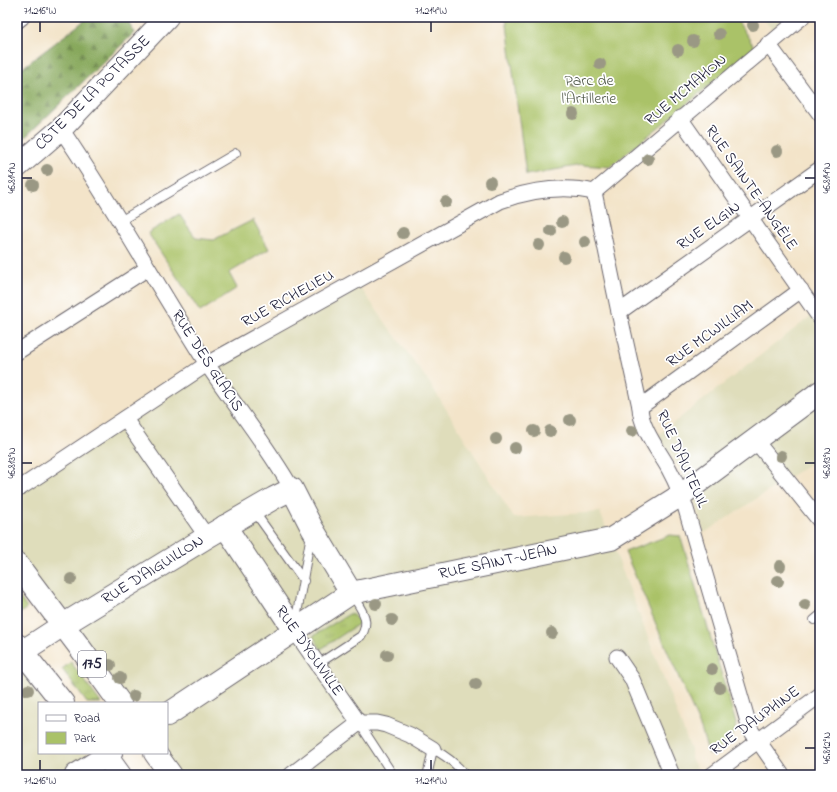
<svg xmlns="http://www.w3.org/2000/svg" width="837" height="792" viewBox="0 0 837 792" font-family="'Indie Flower',sans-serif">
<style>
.built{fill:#dfddbb}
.grass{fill:url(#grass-tufts);stroke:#667252}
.forest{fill:url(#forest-firs);stroke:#54654c}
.park{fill:#aac268;stroke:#667252}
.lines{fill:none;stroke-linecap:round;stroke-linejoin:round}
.lane-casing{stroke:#6b666d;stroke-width:10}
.street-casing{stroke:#6b666d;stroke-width:17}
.secondary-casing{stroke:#6b666d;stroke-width:24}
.primary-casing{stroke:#6b666d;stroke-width:24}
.lane{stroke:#fff;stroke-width:8}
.street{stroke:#fff;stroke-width:15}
.secondary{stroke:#fff;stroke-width:22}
.primary{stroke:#fff;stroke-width:22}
.tree{fill:#9a9884}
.ticks{fill:none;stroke:#22223b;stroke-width:1.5}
.labels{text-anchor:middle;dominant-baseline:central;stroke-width:3.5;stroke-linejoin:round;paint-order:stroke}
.shield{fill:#fff;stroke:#646476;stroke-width:1}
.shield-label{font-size:15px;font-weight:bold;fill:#22223b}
.park-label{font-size:16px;fill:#525a4b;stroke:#fff}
.street-label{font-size:16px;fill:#22223b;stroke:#fff}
.neatline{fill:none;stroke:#22223b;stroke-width:1.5}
.ticks-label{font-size:10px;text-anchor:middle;fill:#22223b}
</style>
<defs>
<pattern id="grass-tufts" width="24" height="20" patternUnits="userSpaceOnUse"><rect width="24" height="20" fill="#aac268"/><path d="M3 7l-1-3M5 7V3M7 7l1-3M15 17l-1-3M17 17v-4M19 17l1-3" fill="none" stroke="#92a65b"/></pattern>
<pattern id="forest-firs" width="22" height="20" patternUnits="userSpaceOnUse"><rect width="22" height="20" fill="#87a85c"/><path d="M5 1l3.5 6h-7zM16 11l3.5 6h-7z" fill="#6e884d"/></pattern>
</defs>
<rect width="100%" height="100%" fill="#fff"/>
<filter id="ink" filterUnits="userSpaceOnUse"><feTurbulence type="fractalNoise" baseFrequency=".025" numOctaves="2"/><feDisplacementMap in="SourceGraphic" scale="8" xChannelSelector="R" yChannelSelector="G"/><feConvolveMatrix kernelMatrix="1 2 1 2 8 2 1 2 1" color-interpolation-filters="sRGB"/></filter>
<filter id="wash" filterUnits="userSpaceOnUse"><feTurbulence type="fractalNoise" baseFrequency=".012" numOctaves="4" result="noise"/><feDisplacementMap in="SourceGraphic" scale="16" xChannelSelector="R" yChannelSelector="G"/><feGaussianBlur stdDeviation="0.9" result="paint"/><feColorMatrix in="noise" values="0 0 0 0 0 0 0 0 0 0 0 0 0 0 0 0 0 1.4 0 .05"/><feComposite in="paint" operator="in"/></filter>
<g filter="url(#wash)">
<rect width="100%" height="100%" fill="#f3e4c9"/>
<g class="built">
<path d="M762,17H792L774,32Z"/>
<path d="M356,282L431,385L514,518L600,512L691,750V759L702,775H171L167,753V703H120L17,564V490L125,419Z"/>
<path d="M820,309V457L704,533L696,506L682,473L658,435Z"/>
<path d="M17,655L63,703H39V753H104L120,775H17Z"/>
</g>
<g class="grass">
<path d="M17,594L27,608L18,615L17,614Z"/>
<path d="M351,613L360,623L321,649L313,636Z"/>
<path d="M71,662L101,703H87L62,669Z"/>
<path d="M148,767L153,775H140L139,774Z"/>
</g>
<path class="forest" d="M89,17H126L134,33L17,145V72Z"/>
<g class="park">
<path d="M506,17H735L755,48L610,167L582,165L526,175Z"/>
<path d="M179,214L196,238L213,240L253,220L269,249L229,273L237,288L200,312L148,233Z"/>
<path d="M670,535L680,536L682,541L736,723C735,741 722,746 709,755L701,729L625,552Z"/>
</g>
</g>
<g filter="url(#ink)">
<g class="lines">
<defs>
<g id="lane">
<path d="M120,221L236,153"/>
<path d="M254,511L304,581"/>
<path d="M814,620L820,615"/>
<path d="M295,625L311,534"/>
<path d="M318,664L361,636C372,620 360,608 351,593"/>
<path d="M359,723L393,775"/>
<path d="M430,775L428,772L433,749C446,756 456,763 465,775"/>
</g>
<g id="street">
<path d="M17,21L22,17"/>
<path d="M768,44L820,114"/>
<path d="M680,118L820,318"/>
<path d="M61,129C113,205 157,286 207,364C235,406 267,445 292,489"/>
<path d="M594,192L619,312L640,407C640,427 659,451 669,469C676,482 682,496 686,509L750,729L782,775"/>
<path d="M594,192L802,17"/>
<path d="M619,312L820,169"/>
<path d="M17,352L148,268"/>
<path d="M640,407L801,290"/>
<path d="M125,419L207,537"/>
<path d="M755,440L820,521"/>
<path d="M17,490L207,364L500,201C531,190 562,185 594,192"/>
<path d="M294,630L359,723"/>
<path d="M617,657L632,679L672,775"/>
<path d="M291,775L359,723H377L386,725L410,735L433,749"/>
<path d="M712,775L820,695"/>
</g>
<g id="secondary">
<path d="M17,167L61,129L167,17"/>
<path d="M225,526L294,630"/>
<path d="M17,655L63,625L207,537L274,498L292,489L312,528L351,593"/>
<path d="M167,715L351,593L611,539L681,495L820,392"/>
<path d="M76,775L111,753"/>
</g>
<g id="primary">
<path d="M17,564L78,645L120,703"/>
<path d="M17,645L63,703"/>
<path d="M104,753L120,775"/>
<path d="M155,753L171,775"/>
</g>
</defs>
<use href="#lane" class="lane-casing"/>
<use href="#street" class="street-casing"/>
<use href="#secondary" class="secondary-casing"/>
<use href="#primary" class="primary-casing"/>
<use href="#lane" class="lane"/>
<use href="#street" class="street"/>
<use href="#secondary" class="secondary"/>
<use href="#primary" class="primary"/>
</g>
<g class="tree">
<circle cx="753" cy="25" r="6"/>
<circle cx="719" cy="34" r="6"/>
<circle cx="693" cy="41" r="6"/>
<circle cx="678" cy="50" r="6"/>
<circle cx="600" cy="64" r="6"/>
<circle cx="575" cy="82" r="6"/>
<circle cx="573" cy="114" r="6"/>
<circle cx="777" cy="151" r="6"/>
<circle cx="648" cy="159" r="6"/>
<circle cx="47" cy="170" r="6"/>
<circle cx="490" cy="182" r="6"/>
<circle cx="33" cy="185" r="6"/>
<circle cx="446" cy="202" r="6"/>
<circle cx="562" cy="222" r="6"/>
<circle cx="551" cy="231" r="6"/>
<circle cx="403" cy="233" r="6"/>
<circle cx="585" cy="242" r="6"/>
<circle cx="539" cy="245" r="6"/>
<circle cx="564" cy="257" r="6"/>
<circle cx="570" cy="420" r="6"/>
<circle cx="534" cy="431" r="6"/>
<circle cx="550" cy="431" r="6"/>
<circle cx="632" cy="431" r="6"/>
<circle cx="496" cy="439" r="6"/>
<circle cx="515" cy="448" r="6"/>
<circle cx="781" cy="456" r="6"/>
<circle cx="780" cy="566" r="6"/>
<circle cx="71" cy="579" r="6"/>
<circle cx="778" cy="581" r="6"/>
<circle cx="376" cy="604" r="6"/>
<circle cx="805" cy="605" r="6"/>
<circle cx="392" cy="620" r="6"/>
<circle cx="552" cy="633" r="6"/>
<circle cx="387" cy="655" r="6"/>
<circle cx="110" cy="665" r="6"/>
<circle cx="712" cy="669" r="6"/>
<circle cx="120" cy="678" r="6"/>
<circle cx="476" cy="684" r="6"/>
<circle cx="720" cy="688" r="6"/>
<circle cx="28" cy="690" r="6"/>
<circle cx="134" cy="696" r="6"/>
</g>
</g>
<path class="ticks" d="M40,22V32M431,22V32M22,178H32M805,178H815M22,463H32M805,463H815M805,748H815M40,760V770M431,760V770"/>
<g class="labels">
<rect class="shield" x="78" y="651" width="28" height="26" rx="3"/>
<g class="shield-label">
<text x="92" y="664">175</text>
</g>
<g class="park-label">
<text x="589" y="81">Parc de<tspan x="589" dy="18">l'Artillerie</tspan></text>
</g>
<g class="street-label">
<text transform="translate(686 90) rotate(-40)">RUE MCMAHON</text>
<text transform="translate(93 93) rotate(-45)">CÔTE DE LA POTASSE</text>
<text transform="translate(751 188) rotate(55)">RUE SAINTE-ANGÈLE</text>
<text transform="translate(709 226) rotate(-35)">RUE ELGIN</text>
<text transform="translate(288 299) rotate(-29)">RUE RICHELIEU</text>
<text transform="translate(710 334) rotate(-36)">RUE MCWILLIAM</text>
<text transform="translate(207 361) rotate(57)">RUE DES GLACIS</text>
<text transform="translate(682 459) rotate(66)">RUE D'AUTEUIL</text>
<text transform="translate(498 562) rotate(-12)">RUE SAINT-JEAN</text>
<text transform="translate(153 570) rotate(-32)">RUE D'AIGUILLON</text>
<text transform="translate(309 651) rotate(55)">RUE D'YOUVILLE</text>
<text transform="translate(755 721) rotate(-36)">RUE DAUPHINE</text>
</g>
</g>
<rect width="837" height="792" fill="none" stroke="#fff" stroke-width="44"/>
<rect x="38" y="702" width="130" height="52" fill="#ffffff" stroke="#a7a7b1"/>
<rect x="46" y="715" width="20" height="6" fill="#ffffff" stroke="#a7a7b1"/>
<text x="74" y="722" font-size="12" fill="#22223b">Road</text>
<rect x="46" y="732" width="20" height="12" fill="#aac268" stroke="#a7a7b1"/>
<text x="74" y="742" font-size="12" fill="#22223b">Park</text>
<rect x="22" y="22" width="793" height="748" class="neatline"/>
<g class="ticks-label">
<text x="40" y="14">71.216°W</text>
<text x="431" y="14">71.214°W</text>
<text transform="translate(11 178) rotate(-90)" y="4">46.814°N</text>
<text transform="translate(826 178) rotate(-90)" y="4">46.814°N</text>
<text transform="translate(11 463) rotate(-90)" y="4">46.813°N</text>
<text transform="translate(826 463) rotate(-90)" y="4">46.813°N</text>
<text transform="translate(826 748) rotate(-90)" y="4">46.812°N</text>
<text x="40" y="784">71.216°W</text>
<text x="431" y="784">71.214°W</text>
</g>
</svg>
